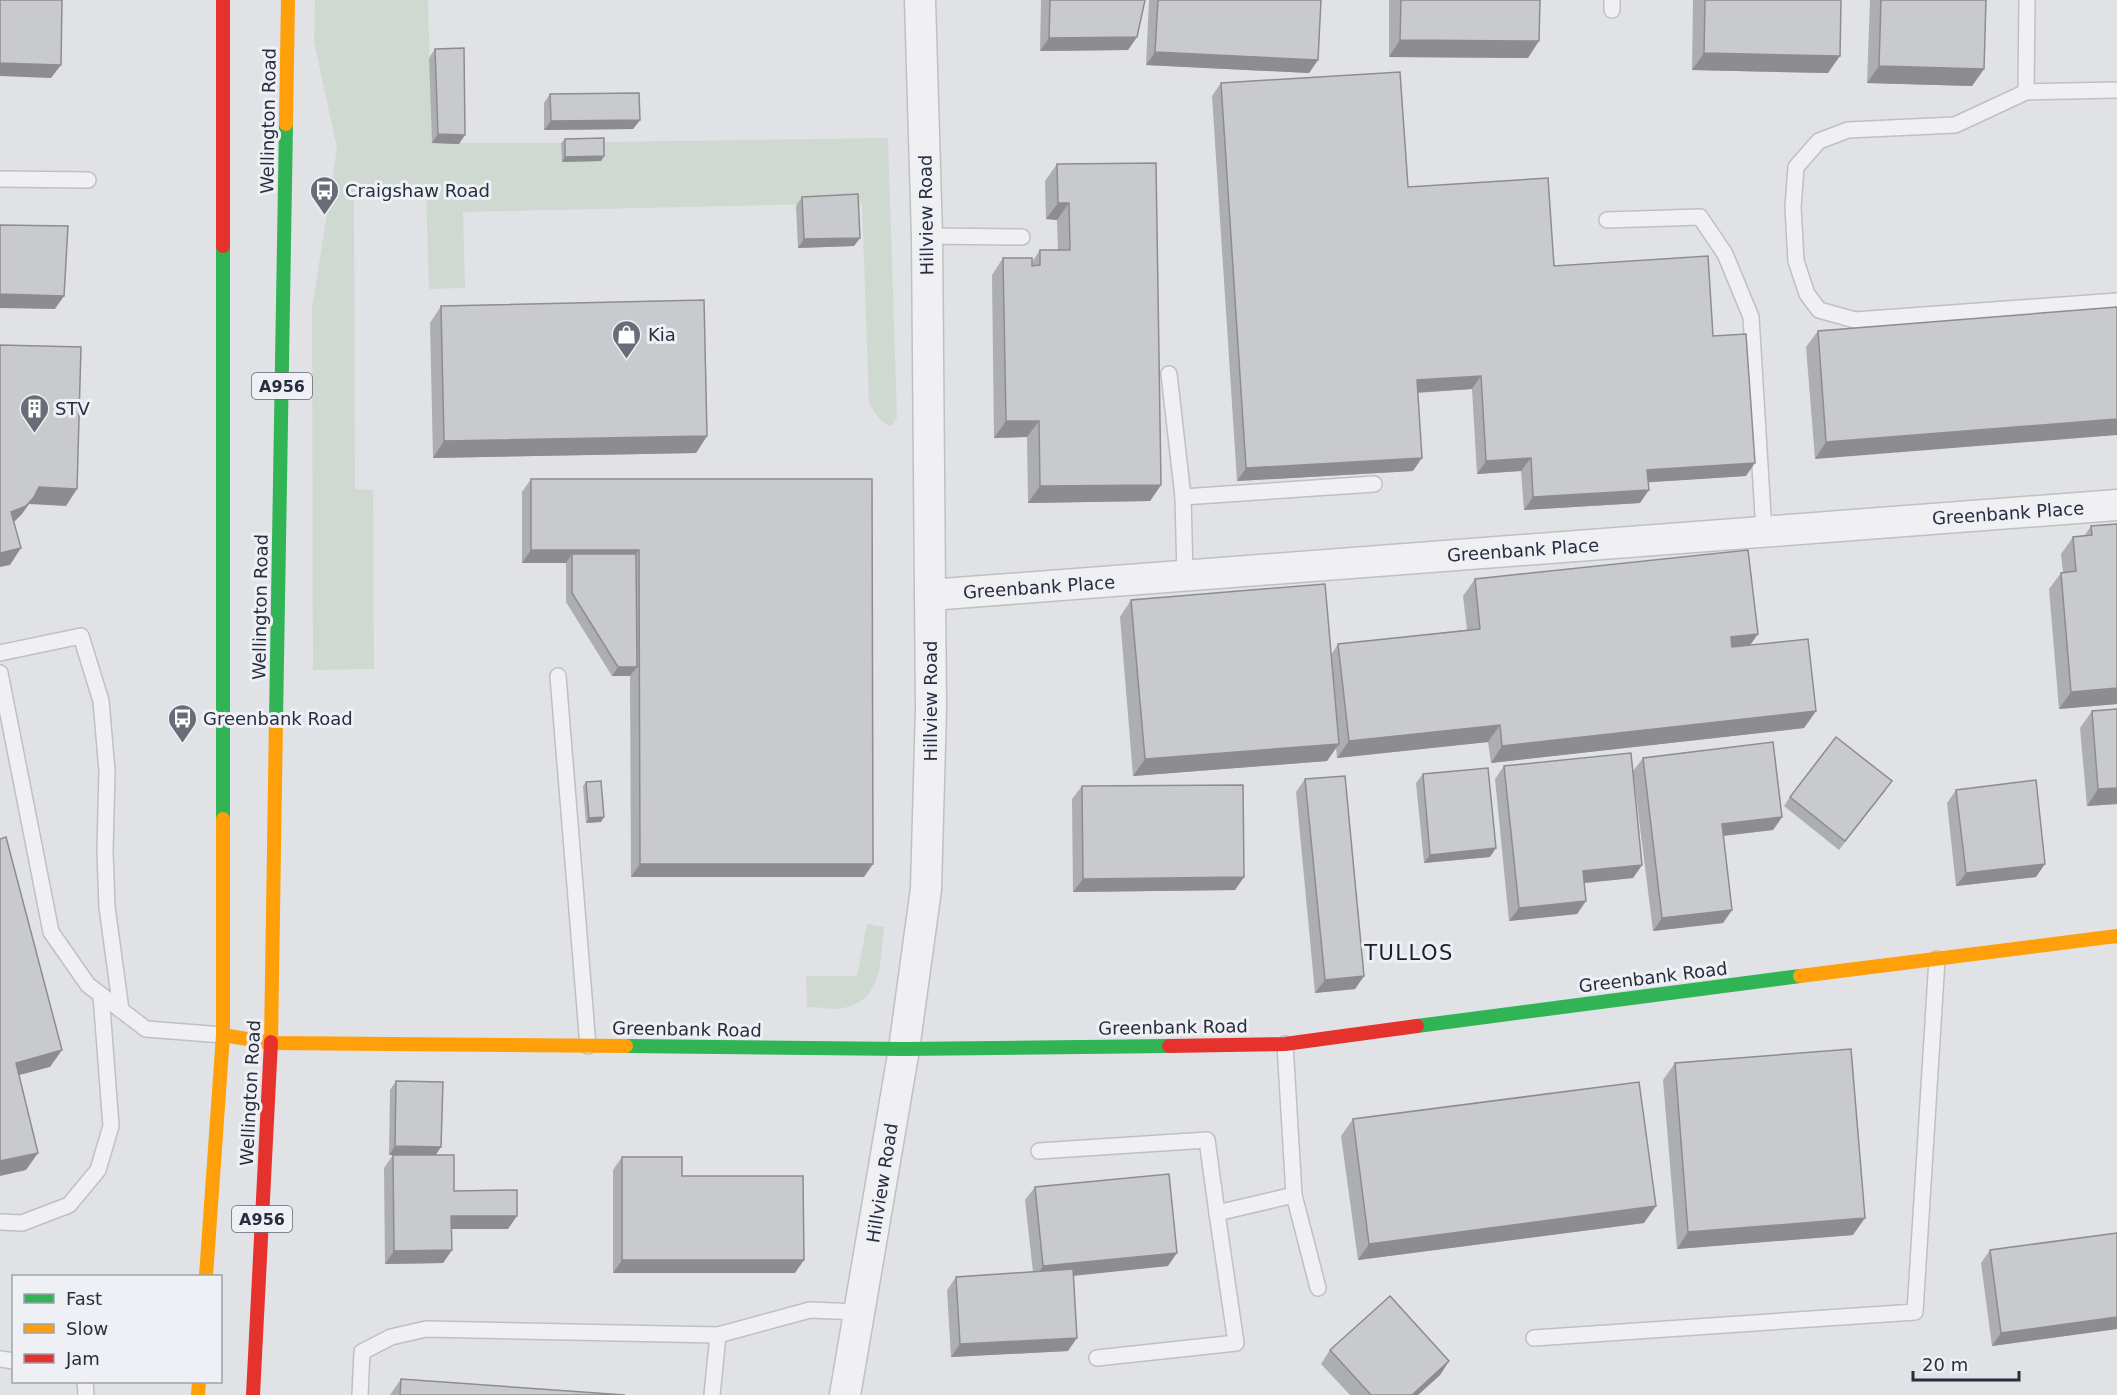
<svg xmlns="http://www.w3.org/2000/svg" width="2117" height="1395" viewBox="0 0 2117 1395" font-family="'DejaVu Sans',sans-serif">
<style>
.green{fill:#d0d9d1}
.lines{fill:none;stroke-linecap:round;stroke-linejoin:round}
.lane-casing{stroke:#bec0c3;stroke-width:18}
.street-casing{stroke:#bec0c3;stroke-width:33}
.lane{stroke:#f0f0f2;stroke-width:15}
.street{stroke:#f0f0f2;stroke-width:30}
.fast{stroke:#30b455;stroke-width:14}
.slow{stroke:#ff9f0a;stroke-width:14}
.jam{stroke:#e5322d;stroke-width:14}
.wall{fill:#adaeb0}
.shaded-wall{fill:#8d8d90}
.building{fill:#c9cacd;stroke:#8d8d90;stroke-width:1.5}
.labels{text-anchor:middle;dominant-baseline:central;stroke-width:6;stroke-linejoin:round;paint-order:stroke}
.shield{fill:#eef0f5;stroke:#636874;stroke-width:1.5}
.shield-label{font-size:16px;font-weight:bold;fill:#282e3d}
.street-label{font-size:18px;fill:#282e3d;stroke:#eef0f5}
.poi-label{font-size:18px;fill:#282e3d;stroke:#eef0f5;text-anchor:start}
.quarter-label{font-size:21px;letter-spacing:1.5px;fill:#1b1f2e;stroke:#eef0f5}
</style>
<rect width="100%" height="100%" fill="#e0e2e5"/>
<g class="green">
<path d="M315,0H428L432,143H561L562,161L601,142L888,138L897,418L891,426C880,423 874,412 869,402L862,203L463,212L465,288L429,289L426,191L354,193L355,489L373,490L374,669L313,670L312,309L337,148L314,42Z"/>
<path d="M867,924L884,927C880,960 884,999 844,1008C833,1010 819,1007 807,1007L806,976H857Z"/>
</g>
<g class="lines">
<defs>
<g id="lane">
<path d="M1612,10V0"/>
<path d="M2117,90L2026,92L1955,125L1848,130L1819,141L1796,167L1793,207L1796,261L1807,294L1819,310L1855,320L2117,301"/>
<path d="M2026,92L2027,0"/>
<path d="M0,179L88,180"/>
<path d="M1607,220L1700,217L1725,254L1751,317L1764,532"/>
<path d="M927,236L1022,237"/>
<path d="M1169,374L1183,497"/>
<path d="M1185,575L1183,497L1374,484"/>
<path d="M0,653L81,636L101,701L107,771L105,851L107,907L121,1010"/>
<path d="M0,673L51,932L88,985L146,1029L223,1035"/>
<path d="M558,676L588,1046"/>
<path d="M1039,1151L1207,1140L1217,1213"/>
<path d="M1294,1195L1318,1288"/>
<path d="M0,1222L22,1223L69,1205L98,1170L111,1126L101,995"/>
<path d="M1534,1338L1915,1312L1937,959"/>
<path d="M1097,1358L1236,1343L1217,1213L1294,1195L1285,1044"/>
<path d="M0,1359L14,1361"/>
<path d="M85,1382L86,1395"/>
<path d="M360,1395L362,1352L391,1337L426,1329L718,1335L810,1310L860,1312"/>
<path d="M712,1395L718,1335"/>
</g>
<g id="street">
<path d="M930,595L2117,505"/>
<path d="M845,1395L904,1049L926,889L931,708L927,236L920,0"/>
</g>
</defs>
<use href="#lane" class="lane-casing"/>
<use href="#street" class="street-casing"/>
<use href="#lane" class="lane"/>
<use href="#street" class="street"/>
<g class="fast">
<path d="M223,246V819"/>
<path d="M276,720L286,124"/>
<path d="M1417,1026L1800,976"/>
<path d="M626,1046L904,1049L1169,1046"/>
</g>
<g class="slow">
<path d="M286,124L288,0"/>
<path d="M1800,976L2117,936"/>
<path d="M223,1035L271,1043L626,1046"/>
<path d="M271,1042L276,720"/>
<path d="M206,1276L223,1035V819"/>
<path d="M198,1395L199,1382"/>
</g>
<g class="jam">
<path d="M223,0V246"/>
<path d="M1169,1046L1285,1044L1417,1026"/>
<path d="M253,1395L271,1042"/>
</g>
</g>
<g class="wall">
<path d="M1041,0H1145L1137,37L1128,50L1040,51Z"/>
<path d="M1149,0H1321L1318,60L1309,73L1146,65Z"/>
<path d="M1389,0H1540L1528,58L1389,57Z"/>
<path d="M1693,0H1841L1828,73L1692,70Z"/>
<path d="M1870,0H1986L1984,69L1972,86L1867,83Z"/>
<path d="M435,49L459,144L432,143L429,58Z"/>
<path d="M1221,83L1408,187L1554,266L1713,336L1746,476L1648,482L1640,503L1524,510L1521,471L1477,474L1472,389L1418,393L1413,471L1237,481L1212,96Z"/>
<path d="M550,94L640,120L633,129L544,130V103Z"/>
<path d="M565,139L604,156L601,161L562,162L561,143Z"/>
<path d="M1057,164L1161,485L1150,501L1028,503L1027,437L994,438L992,275L1003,258L1032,262L1040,250H1058L1057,220L1046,219L1045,181Z"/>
<path d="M802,197L860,238L854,246L798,248L796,206Z"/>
<path d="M441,306L707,436L696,453L433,458L430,323Z"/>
<path d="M2117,307L1815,459L1806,347L1818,331Z"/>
<path d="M531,479H872L864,877H631L630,676H612L566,602V563H522V492Z"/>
<path d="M2091,526L2117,704L2059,709L2049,589L2061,573L2063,572L2061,554L2073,537L2085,535Z"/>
<path d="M1475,579L1750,645L1816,711L1804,728L1491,763L1488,742L1337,758L1336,747L1327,761L1133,776L1120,617L1131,600L1331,655L1338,644L1467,630L1463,596Z"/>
<path d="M2117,709V804L2087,806L2080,728L2092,711Z"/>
<path d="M1643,758L1782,817L1773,830L1723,836L1732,910L1723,923L1653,931L1633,771Z"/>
<path d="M1504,766L1642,865L1633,878L1584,883L1586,901L1577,914L1509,921L1495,779Z"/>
<path d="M1423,774L1490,857L1424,863L1416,783Z"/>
<path d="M1305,779L1364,976L1355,989L1315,993L1296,792Z"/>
<path d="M586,782L601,822L586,823L583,786Z"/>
<path d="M1082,786L1244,877L1235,890L1073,892L1072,799Z"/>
<path d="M1886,790L1839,850L1784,806L1790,797Z"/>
<path d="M1956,790L2036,877L1956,886L1947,803Z"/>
<path d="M1675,1063L1853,1235L1677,1249L1663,1080Z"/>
<path d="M396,1081L454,1191L508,1229H451L452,1250L443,1263L385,1264L384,1168L393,1155H399H389L390,1090Z"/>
<path d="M1353,1119L1644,1223L1358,1260L1341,1136Z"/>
<path d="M622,1157L682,1176L795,1273H613V1170Z"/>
<path d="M1035,1187L1168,1266L1074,1275L1068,1351L951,1357L947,1290L956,1277L1033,1272L1025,1200Z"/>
<path d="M2117,1233V1329L1992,1346L1981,1263L1990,1250Z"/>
<path d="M1330,1350L1449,1361L1440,1375L1418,1395H1350L1321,1364Z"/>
<path d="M401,1379L625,1395H390Z"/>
</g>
<g class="shaded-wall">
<path d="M1137,37L1128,50L1040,51L1049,38Z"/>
<path d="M1400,40L1539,41L1528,58L1389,57Z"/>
<path d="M1155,52L1318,60L1309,73L1146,65Z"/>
<path d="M1704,53L1840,56L1828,73L1692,70Z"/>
<path d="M0,63L61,65L51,78L0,76Z"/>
<path d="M1879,66L1984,69L1972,86L1867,83Z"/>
<path d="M640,120L633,129L544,130L551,121Z"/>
<path d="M438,134L465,135L459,144L432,143Z"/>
<path d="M604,156L601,161L562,162L565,157Z"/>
<path d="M1058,203H1069L1057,220L1046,219Z"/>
<path d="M860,238L854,246L798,248L804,239Z"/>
<path d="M0,294L64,296L55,309L0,308Z"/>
<path d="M1481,376L1472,389L1408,393L1417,380Z"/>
<path d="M2117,419V435L1815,459L1826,442Z"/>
<path d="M1006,421H1039L1027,437L994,438Z"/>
<path d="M707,436L696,453L433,458L444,441Z"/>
<path d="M1422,458L1413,471L1237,481L1246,468Z"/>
<path d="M1531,458L1521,471L1477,474L1486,461Z"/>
<path d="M1755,463L1746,476L1638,483L1647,470Z"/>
<path d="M1161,485L1150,501L1028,503L1040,486Z"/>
<path d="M39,487L77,489L66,506L29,504L22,514L14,522L11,512Z"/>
<path d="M1649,490L1640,503L1524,510L1533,497Z"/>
<path d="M21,548L10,565L0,567V553Z"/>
<path d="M531,550H639L630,563L572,554L566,563H522Z"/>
<path d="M1758,634L1746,651L1719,654L1731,637Z"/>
<path d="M618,667H637L630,676H612Z"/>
<path d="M2117,688V704L2059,709L2071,692Z"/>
<path d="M1816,711L1804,728L1491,763L1502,746Z"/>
<path d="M1500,725L1488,742L1337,758L1349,741Z"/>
<path d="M1339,744L1327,761L1133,776L1145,759Z"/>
<path d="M2117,788V804L2087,806L2098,789Z"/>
<path d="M604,817L601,822L586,823L589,818Z"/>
<path d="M1782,817L1773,830L1713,837L1722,824Z"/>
<path d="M1496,848L1490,857L1424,863L1430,855Z"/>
<path d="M640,864H873L864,877H631Z"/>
<path d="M2045,864L2036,877L1956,886L1966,873Z"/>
<path d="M1642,865L1633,878L1574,884L1583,871Z"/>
<path d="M1244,877L1235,890L1073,892L1083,879Z"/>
<path d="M1586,901L1577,914L1509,921L1519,908Z"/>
<path d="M1732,910L1723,923L1653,931L1662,918Z"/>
<path d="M1364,976L1355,989L1315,993L1325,980Z"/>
<path d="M62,1050L50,1067L4,1079L16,1063Z"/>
<path d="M395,1146L441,1147L435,1156L389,1155Z"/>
<path d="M38,1153L26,1170L0,1176V1161Z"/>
<path d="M1656,1206L1644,1223L1358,1260L1369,1244Z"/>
<path d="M451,1216H517L508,1229H442Z"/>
<path d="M1865,1218L1853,1235L1677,1249L1688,1232Z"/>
<path d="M452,1250L443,1263L385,1264L394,1251Z"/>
<path d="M1177,1253L1168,1266L1034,1280L1043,1266Z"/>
<path d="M622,1260H804L795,1273H613Z"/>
<path d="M2117,1317V1329L1992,1346L2001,1333Z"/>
<path d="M1077,1338L1068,1351L951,1357L960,1344Z"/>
<path d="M1449,1361L1440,1375L1418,1395H1412Z"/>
</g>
<g class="building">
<path d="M0,0H62L61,65L0,63Z"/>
<path d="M1050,0H1145L1137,37L1049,38Z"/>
<path d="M1158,0H1321L1318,60L1155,52Z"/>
<path d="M1401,0H1540L1539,41L1400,40Z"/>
<path d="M1705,0H1841L1840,56L1704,53Z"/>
<path d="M1881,0H1986L1984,69L1879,66Z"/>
<path d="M464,48L465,135L438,134L435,49Z"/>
<path d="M1400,72L1408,187L1548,178L1554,266L1708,256L1713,336L1746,334L1755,463L1647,470L1649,490L1533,497L1531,458L1486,461L1481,376L1417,380L1422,458L1246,468L1221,83Z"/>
<path d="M639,93L640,120L551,121L550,94Z"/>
<path d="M604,138V156L565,157V139Z"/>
<path d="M1156,163L1161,485L1040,486L1039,421H1006L1003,258H1032V266L1040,265V250H1070L1069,203H1058L1057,164Z"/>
<path d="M858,194L860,238L804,239L802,197Z"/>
<path d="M0,225L68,226L64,296L0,294Z"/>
<path d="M704,300L707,436L444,441L441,306Z"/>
<path d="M2117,307V419L1826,442L1818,331Z"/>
<path d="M0,345L81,347L77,489L39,487L34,497L26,506L11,512L21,548L0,553Z"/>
<path d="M531,479H872L873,864H640L639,550H531Z"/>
<path d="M2117,524V688L2071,692L2061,573L2076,571L2073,537L2092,535L2091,526Z"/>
<path d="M1748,550L1758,634L1731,637L1732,647L1808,639L1816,711L1502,746L1500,725L1349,741L1338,644L1480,629L1475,579Z"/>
<path d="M572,554H636L637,667H618L572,593Z"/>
<path d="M1325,584L1339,744L1145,759L1131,600Z"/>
<path d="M2117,709V788L2098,789L2092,711Z"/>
<path d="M1836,737L1892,781L1845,841L1790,797Z"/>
<path d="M1773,742L1782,817L1722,824L1732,910L1662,918L1643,758Z"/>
<path d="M1631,753L1642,865L1583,871L1586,901L1519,908L1504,766Z"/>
<path d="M1488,768L1496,848L1430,855L1423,774Z"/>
<path d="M1345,776L1364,976L1325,980L1305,779Z"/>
<path d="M2036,780L2045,864L1966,873L1956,790Z"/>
<path d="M601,781L604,817L589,818L586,782Z"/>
<path d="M1243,785L1244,877L1083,879L1082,786Z"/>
<path d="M6,837L62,1050L16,1063L38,1153L0,1161V839Z"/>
<path d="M1851,1049L1865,1218L1688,1232L1675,1063Z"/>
<path d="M396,1081L443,1082L441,1147L395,1146Z"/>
<path d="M1639,1082L1656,1206L1369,1244L1353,1119Z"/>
<path d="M393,1155H454V1191L517,1190V1216H451L452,1250L394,1251Z"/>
<path d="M622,1157H682V1176H803L804,1260H622Z"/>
<path d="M1169,1174L1177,1253L1043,1266L1035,1187Z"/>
<path d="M2117,1233V1317L2001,1333L1990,1250Z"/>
<path d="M1073,1269L1077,1338L960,1344L956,1277Z"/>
<path d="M1390,1296L1449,1361L1412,1395H1371L1330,1350Z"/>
<path d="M401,1379L625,1395H400Z"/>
</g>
<defs>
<symbol id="bus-pin" viewBox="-11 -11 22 30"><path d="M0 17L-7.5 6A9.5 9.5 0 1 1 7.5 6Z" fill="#686d78" stroke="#eef0f5"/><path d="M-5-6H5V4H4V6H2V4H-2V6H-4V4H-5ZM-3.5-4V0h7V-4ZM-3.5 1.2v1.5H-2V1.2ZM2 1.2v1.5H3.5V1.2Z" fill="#fff"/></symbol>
<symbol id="shop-pin" viewBox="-11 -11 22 30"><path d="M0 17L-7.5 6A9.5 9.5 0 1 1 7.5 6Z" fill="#686d78" stroke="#eef0f5"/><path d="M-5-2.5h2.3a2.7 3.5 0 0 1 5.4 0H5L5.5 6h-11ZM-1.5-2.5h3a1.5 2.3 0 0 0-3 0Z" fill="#fff"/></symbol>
<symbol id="building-pin" viewBox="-11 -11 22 30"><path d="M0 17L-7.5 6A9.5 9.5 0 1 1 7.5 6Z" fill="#686d78" stroke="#eef0f5"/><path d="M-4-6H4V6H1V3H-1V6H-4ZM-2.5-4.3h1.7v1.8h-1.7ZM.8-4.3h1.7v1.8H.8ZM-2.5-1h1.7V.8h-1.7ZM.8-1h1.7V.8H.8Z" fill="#fff"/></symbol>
</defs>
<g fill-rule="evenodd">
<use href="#bus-pin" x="308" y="174" width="33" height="45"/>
<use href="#shop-pin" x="610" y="318" width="33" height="45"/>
<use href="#building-pin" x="18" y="392" width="33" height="45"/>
<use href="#bus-pin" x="166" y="702" width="33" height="45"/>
</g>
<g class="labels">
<g class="shield">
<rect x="252" y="373" width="60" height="26" rx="4.5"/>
<rect x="232" y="1206" width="60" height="26" rx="4.5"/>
</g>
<g class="shield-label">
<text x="282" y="386">A956</text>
<text x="262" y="1219">A956</text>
</g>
<g class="street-label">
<text transform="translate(268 121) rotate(-89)">Wellington Road</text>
<text transform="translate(926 215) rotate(-91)">Hillview Road</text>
<text transform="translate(2008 513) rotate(-4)">Greenbank Place</text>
<text transform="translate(1523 550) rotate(-4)">Greenbank Place</text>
<text transform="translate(1039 587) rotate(-4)">Greenbank Place</text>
<text transform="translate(260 607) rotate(-89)">Wellington Road</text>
<text transform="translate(930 701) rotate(-90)">Hillview Road</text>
<text transform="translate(1653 977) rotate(-7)">Greenbank Road</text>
<text transform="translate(1173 1027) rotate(-1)">Greenbank Road</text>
<text transform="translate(687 1029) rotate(1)">Greenbank Road</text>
<text transform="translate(250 1093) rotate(-87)">Wellington Road</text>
<text transform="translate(882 1183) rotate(-81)">Hillview Road</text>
</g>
<g class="poi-label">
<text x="345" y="190">Craigshaw Road</text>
<text x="648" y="334">Kia</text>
<text x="55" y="408">STV</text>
<text x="203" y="718">Greenbank Road</text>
</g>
<g class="quarter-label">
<text x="1409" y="953">TULLOS</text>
</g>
</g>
<rect x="12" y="1275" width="210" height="108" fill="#eef0f5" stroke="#9fa2ab" stroke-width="1.5"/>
<rect x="24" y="1294" width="30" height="9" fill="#30b455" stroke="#9fa2ab" stroke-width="1.5"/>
<text x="66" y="1305" font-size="18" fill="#282e3d">Fast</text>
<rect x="24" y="1324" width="30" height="9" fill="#ff9f0a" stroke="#9fa2ab" stroke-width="1.5"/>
<text x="66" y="1335" font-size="18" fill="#282e3d">Slow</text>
<rect x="24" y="1354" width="30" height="9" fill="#e5322d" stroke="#9fa2ab" stroke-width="1.5"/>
<text x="66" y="1365" font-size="18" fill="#282e3d">Jam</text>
<path d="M1913 1371v9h106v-9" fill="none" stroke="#282e3d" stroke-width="3"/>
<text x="1922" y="1371" font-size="18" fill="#282e3d" stroke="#eef0f5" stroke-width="4.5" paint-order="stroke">20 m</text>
</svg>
